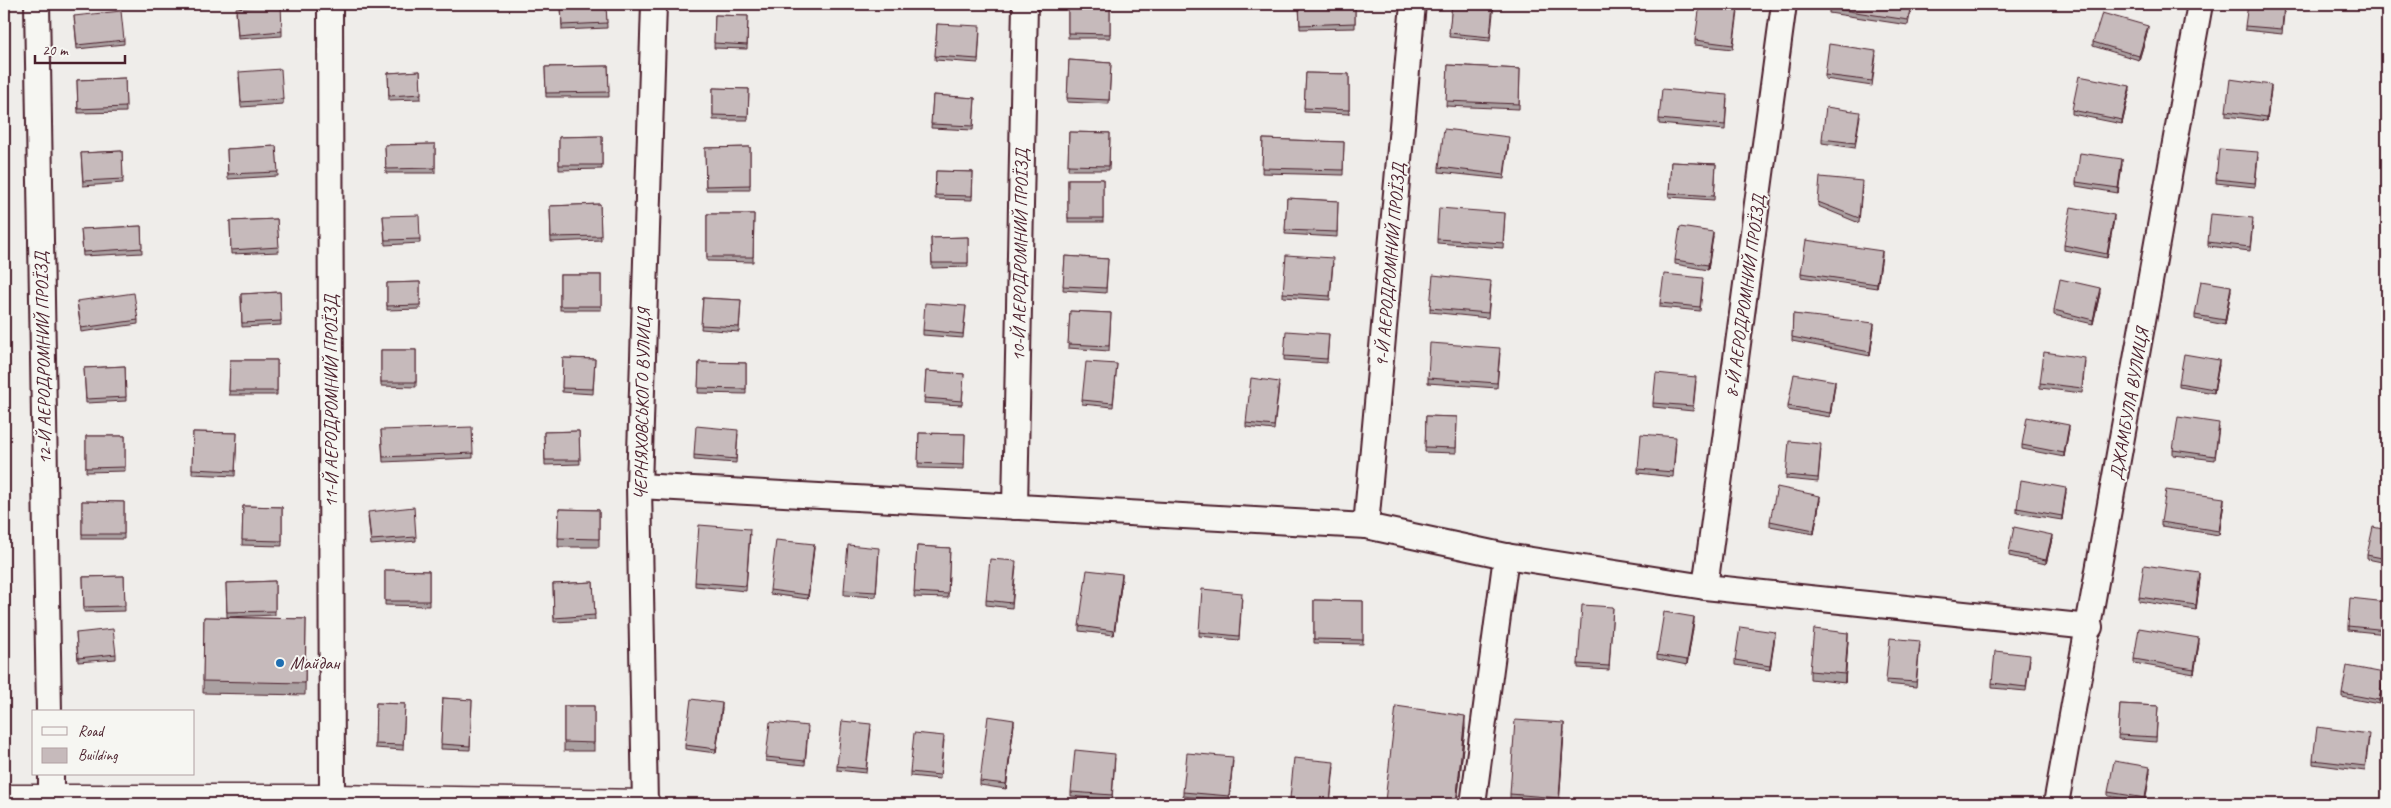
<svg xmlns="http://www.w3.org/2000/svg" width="2391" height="808" viewBox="0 0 2391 808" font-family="Caveat,sans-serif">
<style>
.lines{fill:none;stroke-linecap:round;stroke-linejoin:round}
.street-casing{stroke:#4a1f2b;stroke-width:28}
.secondary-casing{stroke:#4a1f2b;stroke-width:31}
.street{stroke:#f6f6f2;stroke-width:24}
.secondary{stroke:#f6f6f2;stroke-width:28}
.wall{fill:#aaa0a1;stroke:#4a1f2b}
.shaded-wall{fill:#8b8283;stroke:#4a1f2b}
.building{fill:#c6babb;stroke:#4a1f2b}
.poi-dot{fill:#1f6fb2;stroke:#f6f6f2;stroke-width:2}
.labels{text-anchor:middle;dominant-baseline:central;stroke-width:4;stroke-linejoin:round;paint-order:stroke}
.street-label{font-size:18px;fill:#4a1f2b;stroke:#f6f6f2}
.poi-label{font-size:18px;fill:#4a1f2b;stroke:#f6f6f2;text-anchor:start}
</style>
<rect width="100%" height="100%" fill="#efedea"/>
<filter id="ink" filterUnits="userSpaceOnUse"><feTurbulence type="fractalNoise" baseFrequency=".02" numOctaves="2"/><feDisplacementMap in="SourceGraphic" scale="10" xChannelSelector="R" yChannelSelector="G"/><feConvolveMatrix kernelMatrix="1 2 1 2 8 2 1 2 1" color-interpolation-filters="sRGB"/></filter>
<g filter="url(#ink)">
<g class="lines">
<defs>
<g id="street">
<path d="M37,4L49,712"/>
<path d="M330,4L332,799"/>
<path d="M639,486L1366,526L1506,556L1705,587L2090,627"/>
<path d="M1015,507L1025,4"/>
<path d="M1366,526L1413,4"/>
<path d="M1705,587L1784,4"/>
<path d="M51,774V798"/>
<path d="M645,804L639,486L654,4"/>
<path d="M1473,804L1506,556"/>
<path d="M2056,804L2200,4"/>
</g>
<path id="secondary" d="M4,799H332L646,804"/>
</defs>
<use href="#street" class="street-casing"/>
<use href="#secondary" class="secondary-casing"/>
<use href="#street" class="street"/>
<use href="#secondary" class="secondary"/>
</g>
<g class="wall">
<path d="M561,4H606L607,28L562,30Z"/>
<rect x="1068" y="4" width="42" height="34"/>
<path d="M1299,4H1355V28L1300,29Z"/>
<path d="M1452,4H1494L1490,41L1449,37Z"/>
<path d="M1912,4L1908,25L1829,13V8Z"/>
<path d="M2285,4L2282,34L2245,30V26Z"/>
<path d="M236,12L282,31V36L238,39Z"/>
<path d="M1738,12L1733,49L1695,45V40Z"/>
<path d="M715,15L748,16L747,49L714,48Z"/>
<path d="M74,16L124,40V44L77,49Z"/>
<path d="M937,24L980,31L978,63L935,60Z"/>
<path d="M2148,30L2139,60L2093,46V42Z"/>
<path d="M1876,55L1872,86L1825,79V75Z"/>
<path d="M1069,60L1111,63L1109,104L1067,102Z"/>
<path d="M1448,65L1520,69L1519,109L1446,106Z"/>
<path d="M608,66L609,97H546L545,67Z"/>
<path d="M420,71L421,99L389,100L388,73Z"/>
<path d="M1306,73L1349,74V114L1304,112Z"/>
<path d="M239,77L283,99V104L241,107Z"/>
<path d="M125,78L126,112L78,113L77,80Z"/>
<path d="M713,88L749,89L748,120H713Z"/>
<path d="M2271,89L2267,121L2226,116V111Z"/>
<path d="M2130,90L2122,124L2072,114V110Z"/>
<path d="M933,95L975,98L973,130L931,128Z"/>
<path d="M1727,99L1725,130L1659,124V119Z"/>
<path d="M1860,116L1855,148L1822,143V139Z"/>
<path d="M1069,132L1110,133L1109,170H1068Z"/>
<path d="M602,136V169L559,170V137Z"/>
<path d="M1263,139L1344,142L1343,175L1262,173Z"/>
<path d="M1509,142L1504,179L1439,172V167Z"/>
<path d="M435,144V173H386L385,145Z"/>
<path d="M276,146L278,176L228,179L227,149Z"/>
<path d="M750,147V190H706L705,148Z"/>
<path d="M122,151L123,183L83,186L81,153Z"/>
<path d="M2258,157L2255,187L2216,183V179Z"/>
<path d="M1671,162L1716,164L1714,200L1669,197Z"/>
<path d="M2122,164L2118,193L2076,186V182Z"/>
<path d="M936,171L973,172L972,200L935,199Z"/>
<rect x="1068" y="179" width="35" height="43"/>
<path d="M1862,186L1859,223L1818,206V202Z"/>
<path d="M1287,198L1338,201L1337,237L1285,234Z"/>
<path d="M600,204L601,240L551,242L550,206Z"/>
<path d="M1505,213L1503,248L1437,243V239Z"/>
<path d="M707,214H754L753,262L707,261Z"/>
<path d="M383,216L420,239V243L385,245Z"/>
<path d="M277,219L279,252L231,254L230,221Z"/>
<path d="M2114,219L2107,258L2064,250V245Z"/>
<path d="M2253,223L2250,251L2208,246V242Z"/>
<path d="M141,226L142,253L83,256L81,229Z"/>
<path d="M1713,236L1708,270L1675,264V260Z"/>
<path d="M968,237V267L932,268L931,238Z"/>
<path d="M1882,255L1877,288L1801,277V273Z"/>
<path d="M1065,256L1108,259L1106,293L1063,290Z"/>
<path d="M1333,263L1330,300L1283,297V293Z"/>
<rect x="560" y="275" width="41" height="35"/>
<path d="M420,282V309L387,310V283Z"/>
<path d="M1703,283L1700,311L1660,307V303Z"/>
<path d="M1491,285L1488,318L1430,312V308Z"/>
<path d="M2231,290L2225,325L2195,319V315Z"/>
<path d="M280,292L281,325L242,327L241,294Z"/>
<path d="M2100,293L2093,324L2054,315V310Z"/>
<path d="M703,298L741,300L739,332L701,329Z"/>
<path d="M77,301L138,320V324L81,332Z"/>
<path d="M966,306L963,338L923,335V330Z"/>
<path d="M1070,311L1111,313L1109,351L1068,348Z"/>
<path d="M1793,314L1874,327L1870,356L1792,341Z"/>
<path d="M1329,334L1327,363L1284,360V356Z"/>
<path d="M381,350H416V387L381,386Z"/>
<path d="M1500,353L1497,388L1428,383V378Z"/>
<path d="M563,358L595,359L593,394L562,392Z"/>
<path d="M230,360H277V395H229Z"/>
<path d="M699,362L746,363V394L698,393Z"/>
<path d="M2085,362L2082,393L2040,388V383Z"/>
<path d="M1117,364L1113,407L1082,404V400Z"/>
<path d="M2219,365L2214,393L2179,387V383Z"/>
<path d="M125,366L126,401L86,403L84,368Z"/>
<path d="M926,371L964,374L962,405L924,403Z"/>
<path d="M1696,381L1693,411L1653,407V403Z"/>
<path d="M1835,385L1830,417L1788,410V406Z"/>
<path d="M1279,386L1274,430L1246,427V423Z"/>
<path d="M1426,416L1457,417L1456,453L1425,452Z"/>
<path d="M2219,427L2215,460L2173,455V450Z"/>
<path d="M2069,429L2064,457L2022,449V445Z"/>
<path d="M381,430L473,453V458L383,462Z"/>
<path d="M579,431L580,464L545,465L544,432Z"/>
<path d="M193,432L237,433L235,476L192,474Z"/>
<path d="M919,433L965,434L964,469L918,468Z"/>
<path d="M738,434L736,463L694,460V455Z"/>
<path d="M86,436H125V471L86,472Z"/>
<path d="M1676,442L1673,477L1638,473V469Z"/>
<path d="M1821,449L1818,482L1786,479V475Z"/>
<path d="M2387,459V493L2385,492Z"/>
<path d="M2066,492L2062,520L2017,513V508Z"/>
<path d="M1820,500L1814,534L1770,526V521Z"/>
<path d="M82,501L124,502V539H82Z"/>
<path d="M2224,503L2219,535L2161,526V522Z"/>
<path d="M243,506L282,507V546L242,545Z"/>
<path d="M559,509L599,510V547H558Z"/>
<path d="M368,516L416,537V541L371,545Z"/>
<path d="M2387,530V563L2367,559V555Z"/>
<path d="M750,534L746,591L695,586V582Z"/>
<path d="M2052,539L2046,564L2009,556V552Z"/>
<path d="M917,546L950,548L948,598L914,597Z"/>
<path d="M814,548L808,599L770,594V590Z"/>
<path d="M879,552L876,597L844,595V590Z"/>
<path d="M1016,566L1012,608L986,605V600Z"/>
<path d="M385,570L429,571V606L385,605Z"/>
<path d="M124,576L125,611L84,612L83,577Z"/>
<path d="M2200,578L2196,610L2139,601V597Z"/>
<path d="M1122,579L1114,635L1079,631V626Z"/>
<path d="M275,581V615L227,617L226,583Z"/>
<path d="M593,582L595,620L554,622L553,584Z"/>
<path d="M1242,597L1239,640L1199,636V632Z"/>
<path d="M1314,600L1363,601V644L1314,643Z"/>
<path d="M2387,602V634L2348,630V626Z"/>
<path d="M1613,607L1609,670L1578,668V664Z"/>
<path d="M204,617L306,619L305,695L203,693Z"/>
<path d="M1694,622L1687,665L1657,659V655Z"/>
<path d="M76,633L116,654V659L78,662Z"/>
<path d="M1775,636L1770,670L1735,665V660Z"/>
<path d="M1848,641L1845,683L1810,679V671Z"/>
<path d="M2199,643L2194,674L2134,663V659Z"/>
<path d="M1920,645L1916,687L1886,684V680Z"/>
<path d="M2030,659L2026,691L1992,688V683Z"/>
<path d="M2384,677L2379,704L2342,697V693Z"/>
<path d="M443,698L472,700L470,750L441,749Z"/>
<path d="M376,703L405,704L403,750L375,748Z"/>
<path d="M2120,704L2158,706L2156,742L2118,739Z"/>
<rect x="564" y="706" width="30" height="45"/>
<path d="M722,708L716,753L685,749V745Z"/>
<path d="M1014,724L1006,789L980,785V781Z"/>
<path d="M1465,728L1457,804H1385V801Z"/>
<path d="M871,729L866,773L837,770V766Z"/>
<path d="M808,731L805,765L766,761V757Z"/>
<path d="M1564,732L1559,804H1529L1510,803V794Z"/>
<path d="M2369,738L2365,771L2313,764V760Z"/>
<path d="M944,740L940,779L910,776V772Z"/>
<path d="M1115,758L1112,800L1071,796V792Z"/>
<path d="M1233,761L1229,801L1183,796V792Z"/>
<path d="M1334,767L1330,804H1308L1290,802V798Z"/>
<path d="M2150,772L2145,802L2108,796V792Z"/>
</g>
<g class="shaded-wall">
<path d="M2148,26V30L2139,60V56Z"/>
<path d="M2271,85V89L2267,121V117Z"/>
<path d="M2130,86V90L2122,124V120Z"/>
<path d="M2122,159V164L2118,193V188Z"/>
<path d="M2114,215V219L2107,258V254Z"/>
<path d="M1713,232V236L1708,270V265Z"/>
<path d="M1882,251V255L1877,288V284Z"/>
<path d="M2231,286V290L2225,325V320Z"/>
<path d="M2100,288V293L2093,324V320Z"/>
<path d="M1874,323V327L1870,356V352Z"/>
<path d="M2219,360V365L2214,393V389Z"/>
<path d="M1835,381V385L1830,417V413Z"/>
<path d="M2069,425V429L2064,457V453Z"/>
<path d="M2066,488V492L2062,520V516Z"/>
<path d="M1820,496V500L1814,534V530Z"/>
<path d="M2224,498V503L2219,535V531Z"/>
<path d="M2052,535V539L2046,564V560Z"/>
<path d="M814,544V548L808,599V595Z"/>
<path d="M2200,573V578L2196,610V605Z"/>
<path d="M1122,574V579L1114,635V631Z"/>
<path d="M1694,617V622L1687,665V660Z"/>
<path d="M1775,632V636L1770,670V666Z"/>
<path d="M1848,633V641L1845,683V674Z"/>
<path d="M2199,638V643L2194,674V669Z"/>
<path d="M2384,673V677L2379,704V700Z"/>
<path d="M722,703V708L716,753V749Z"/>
<path d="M1465,716V728L1457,804H1456Z"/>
<path d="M1014,720V724L1006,789V784Z"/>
<path d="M1564,723V732L1559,804V798Z"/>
<path d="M2150,767V772L2145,802V798Z"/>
</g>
<g class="building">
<path d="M281,4L282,31L238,35L236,8Z"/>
<path d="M561,4H606L607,23L562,25Z"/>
<path d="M1068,4H1110V34L1068,33Z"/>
<path d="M1299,4H1355V23L1300,25Z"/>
<path d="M1452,4H1493L1490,37L1449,33Z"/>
<path d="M1700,4L1738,8L1733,45L1695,40Z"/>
<path d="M1829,4H1911L1908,20L1829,8Z"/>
<path d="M2248,4H2284L2282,29L2245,26Z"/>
<path d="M121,11L124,40L77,45L74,16Z"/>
<path d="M2102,13L2148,26L2139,56L2093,42Z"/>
<path d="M715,15L748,16L747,45L714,43Z"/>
<path d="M937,24L980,26L978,59L935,56Z"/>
<path d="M1829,44L1876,51L1872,81L1825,75Z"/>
<path d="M1069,60L1111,63L1109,100L1067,98Z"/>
<path d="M1448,65L1520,69L1519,104L1446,101Z"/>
<path d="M608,66L609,92L546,93L545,67Z"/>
<path d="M281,69L283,99L241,102L239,72Z"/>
<path d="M420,71L421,94L389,96L388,73Z"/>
<path d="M1306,73L1349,74V110L1304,108Z"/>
<path d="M2079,76L2130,86L2122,120L2072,110Z"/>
<path d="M125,78L126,107L78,109L77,80Z"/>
<path d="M2230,79L2271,85L2267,117L2226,111Z"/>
<path d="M713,88L749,89L748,116L713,115Z"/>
<path d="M1662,89L1727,95L1725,125L1659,119Z"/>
<path d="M933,95L975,98L973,126L931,124Z"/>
<path d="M1826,107L1860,112L1855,143L1822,139Z"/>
<path d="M1444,129L1509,137L1504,175L1439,167Z"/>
<path d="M1069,132L1110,133L1109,166L1068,165Z"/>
<path d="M602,136V165H559V137Z"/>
<path d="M1263,139L1344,142L1343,170L1262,168Z"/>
<path d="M435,144V168L386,169L385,145Z"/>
<path d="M276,146L278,172L228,174L227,149Z"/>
<path d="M750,147V185L706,186L705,148Z"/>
<path d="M2219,149L2258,152L2255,183L2216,179Z"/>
<path d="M122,151L123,179L83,181L81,153Z"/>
<path d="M2080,153L2122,159L2118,188L2076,182Z"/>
<path d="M1671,162L1716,164L1714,196L1669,193Z"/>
<path d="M936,171L973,172L972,196L935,195Z"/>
<path d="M1820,177L1862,181L1859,218L1818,202Z"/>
<rect x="1068" y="179" width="35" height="39"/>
<path d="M1287,198L1338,201L1337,232L1285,230Z"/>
<path d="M600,204L601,236L551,237L550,206Z"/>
<path d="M2071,207L2114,215L2107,254L2064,245Z"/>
<path d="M1439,208L1505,213L1503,243L1437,239Z"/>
<path d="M707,214H754L753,257H707Z"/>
<path d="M2211,214L2253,218L2250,247L2208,242Z"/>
<path d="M419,215L420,239L385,240L383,216Z"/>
<path d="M277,219L279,247L231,250L230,221Z"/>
<path d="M141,226L142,248L83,252L81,229Z"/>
<path d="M1680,227L1713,232L1708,265L1675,260Z"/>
<path d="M968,237V263H932L931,238Z"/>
<path d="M1806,240L1882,251L1877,284L1801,273Z"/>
<path d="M1286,255L1333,258L1330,296L1283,293Z"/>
<path d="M1065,256L1108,259L1106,288L1063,286Z"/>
<path d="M1664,274L1703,278L1700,307L1660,303Z"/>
<rect x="560" y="275" width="41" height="31"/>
<path d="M1433,275L1491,281L1488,313L1430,308Z"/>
<path d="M2060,279L2100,288L2093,320L2054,310Z"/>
<path d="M2201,281L2231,286L2225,320L2195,315Z"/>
<path d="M420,282V305L387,306V283Z"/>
<path d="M280,292L281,321L242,323L241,294Z"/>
<path d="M134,293L138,320L81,328L77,301Z"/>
<path d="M703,298L741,300L739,327L701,325Z"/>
<path d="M925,303L966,306L963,334L923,330Z"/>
<path d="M1070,311L1111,313L1109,346L1068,344Z"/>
<path d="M1793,314L1874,323L1870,352L1792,337Z"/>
<path d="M1286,331L1329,334L1327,359L1284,356Z"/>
<path d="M1430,343L1500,348L1497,383L1428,378Z"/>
<rect x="381" y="350" width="35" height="32"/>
<path d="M2044,352L2085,358L2082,388L2040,383Z"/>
<path d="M2184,354L2219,360L2214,389L2179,383Z"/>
<path d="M563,358L595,359L593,389L562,388Z"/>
<path d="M230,360H277V391H229Z"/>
<path d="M699,362L746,363V389L698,388Z"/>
<path d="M1086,362L1117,364L1113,403L1082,400Z"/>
<path d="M125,366L126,397L86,399L84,368Z"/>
<path d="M926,371L964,374L962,401L924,398Z"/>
<path d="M1656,373L1696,377L1693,406L1653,403Z"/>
<path d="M1794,374L1835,381L1830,413L1788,406Z"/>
<path d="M1251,378L1279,382L1274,426L1246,423Z"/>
<path d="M1426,416L1457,417L1456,448L1425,447Z"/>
<path d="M2027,417L2069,425L2064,453L2022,445Z"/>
<path d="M2178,417L2219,423L2215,456L2173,450Z"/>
<path d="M696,426L738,430L736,459L694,455Z"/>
<path d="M472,427L473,453L383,457L381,430Z"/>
<path d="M579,431L580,460H545L544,432Z"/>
<path d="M193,432L237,433L235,471L192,469Z"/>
<path d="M919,433L965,434L964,465L918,463Z"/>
<path d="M1641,434L1676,437L1673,472L1638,469Z"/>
<path d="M86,436H125V467L86,468Z"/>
<path d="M1789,441L1821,444L1818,478L1786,475Z"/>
<path d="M2387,459V488H2385Z"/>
<path d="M2021,480L2066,488L2062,516L2017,508Z"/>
<path d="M1777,487L1820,496L1814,530L1770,521Z"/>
<path d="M2166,490L2224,498L2219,531L2161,522Z"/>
<path d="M82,501L124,502V534H82Z"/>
<path d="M243,506L282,507V541L242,540Z"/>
<path d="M414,507L416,537L371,540L368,512Z"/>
<path d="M559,509L599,510V539L558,538Z"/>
<path d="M699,525L750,529L746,586L695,582Z"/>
<path d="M2014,527L2052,535L2046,560L2009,552Z"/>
<path d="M2373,527L2387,530V559L2367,555Z"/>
<path d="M776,540L814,544L808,595L770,590Z"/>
<path d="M848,545L879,548L876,592L844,590Z"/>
<path d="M917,546L950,548L948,594L914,592Z"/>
<path d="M990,559L1016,561L1012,603L986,600Z"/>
<path d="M2144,565L2200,573L2196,605L2139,597Z"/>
<path d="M385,570L429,571V601H385Z"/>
<path d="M1087,570L1122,574L1114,631L1079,626Z"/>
<path d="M124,576L125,606L84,607L83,577Z"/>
<path d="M275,581V611L227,612L226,583Z"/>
<path d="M593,582L595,615L554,618L553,584Z"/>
<path d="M1202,589L1242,593L1239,636L1199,632Z"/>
<path d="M2350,598L2387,602V630L2348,626Z"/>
<path d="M1314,600L1363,601V640L1314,639Z"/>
<path d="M1582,605L1613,607L1609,666L1578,664Z"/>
<path d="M1664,612L1694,617L1687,660L1657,655Z"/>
<path d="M204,617L306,619L305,683L203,681Z"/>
<path d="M1740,627L1775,632L1770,666L1735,660Z"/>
<path d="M2139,628L2199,638L2194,669L2134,659Z"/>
<path d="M113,629L116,654L78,658L76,633Z"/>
<path d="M1814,629L1848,633L1845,674L1810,671Z"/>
<path d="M1890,638L1920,641L1916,682L1886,680Z"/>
<path d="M1995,651L2030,655L2026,687L1992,683Z"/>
<path d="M2347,666L2384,673L2379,700L2342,693Z"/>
<path d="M443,698L472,700L470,746L441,744Z"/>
<path d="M691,699L722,703L716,749L685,745Z"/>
<path d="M376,703L405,704L403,745L375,744Z"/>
<path d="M2120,704L2158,706L2156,737L2118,735Z"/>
<path d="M564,706H594V743L564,742Z"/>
<path d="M1396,706L1465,716L1456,804H1405L1385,801Z"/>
<path d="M988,716L1014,720L1006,784L980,781Z"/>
<path d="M1515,720L1564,723L1559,798L1510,794Z"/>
<path d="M842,721L871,724L866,769L837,766Z"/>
<path d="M770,722L808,726L805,761L766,757Z"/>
<path d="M2317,727L2369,734L2365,766L2313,760Z"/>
<path d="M914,733L944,736L940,775L910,772Z"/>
<path d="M1075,750L1115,754L1112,795L1071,792Z"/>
<path d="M1187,753L1233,757L1229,796L1183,792Z"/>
<path d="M1294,758L1334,762L1330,802L1290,798Z"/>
<path d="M2114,761L2150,767L2145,798L2108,792Z"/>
<path d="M2311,802L2321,804H2311Z"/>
</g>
</g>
<circle class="poi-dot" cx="280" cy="663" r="5"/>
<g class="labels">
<g class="street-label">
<text transform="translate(1020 255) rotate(-89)">10-Й АЕРОДРОМНИЙ ПРОЇЗД</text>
<text transform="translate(1390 265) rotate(-85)">9-Й АЕРОДРОМНИЙ ПРОЇЗД</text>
<text transform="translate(1745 296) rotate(-82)">8-Й АЕРОДРОМНИЙ ПРОЇЗД</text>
<text transform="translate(43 358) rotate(-91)">12-Й АЕРОДРОМНИЙ ПРОЇЗД</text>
<text transform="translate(331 401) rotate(-90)">11-Й АЕРОДРОМНИЙ ПРОЇЗД</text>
<text transform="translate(642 404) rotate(-89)">ЧЕРНЯХОВСЬКОГО ВУЛИЦЯ</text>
<text transform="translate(2129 404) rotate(-80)">ДЖАМБУЛА ВУЛИЦЯ</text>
</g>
<g class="poi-label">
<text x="290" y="663">Майдан</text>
</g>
</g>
<rect width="2391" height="808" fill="none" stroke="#f6f6f2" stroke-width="20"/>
<rect x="10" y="10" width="2371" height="788" fill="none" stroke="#4a1f2b" stroke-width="2" filter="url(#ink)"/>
<rect x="32" y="710" width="162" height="65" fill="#f6f6f2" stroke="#b1a0a2"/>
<rect x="42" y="727" width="25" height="8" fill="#f6f6f2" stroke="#b1a0a2"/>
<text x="78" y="736" font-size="15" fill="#4a1f2b">Road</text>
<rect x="42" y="748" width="25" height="15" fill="#c6babb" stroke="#b1a0a2"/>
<text x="78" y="760" font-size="15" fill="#4a1f2b">Building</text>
<path d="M35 55v8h90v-8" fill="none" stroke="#4a1f2b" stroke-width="2.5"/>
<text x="42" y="55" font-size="15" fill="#4a1f2b" stroke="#f6f6f2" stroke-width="4" paint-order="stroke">20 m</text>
</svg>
